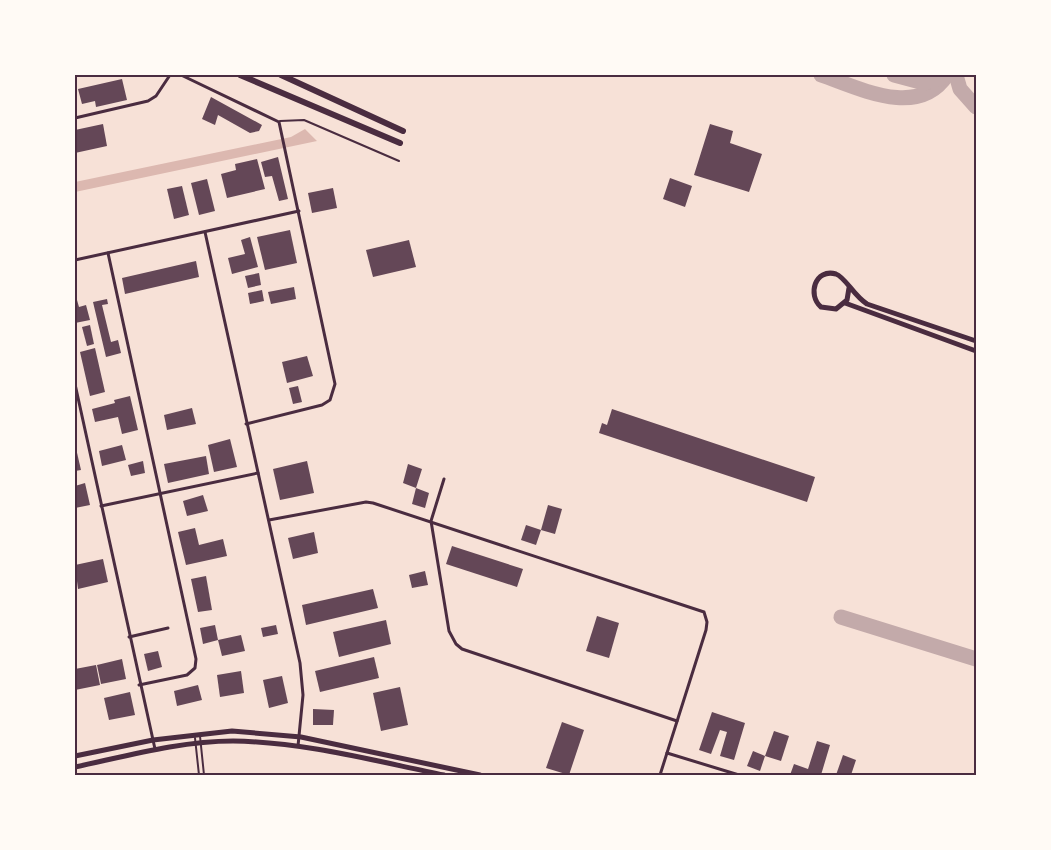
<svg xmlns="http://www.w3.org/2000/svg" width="1051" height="850" viewBox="0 0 1051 850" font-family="'DejaVu Sans',sans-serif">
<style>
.water{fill:#dcb8b0}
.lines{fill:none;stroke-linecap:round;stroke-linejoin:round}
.taxiway{stroke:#c3aaaa;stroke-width:15}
.building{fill:#644757}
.service{stroke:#4a2c40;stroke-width:2}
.minor{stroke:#4a2c40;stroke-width:3}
.secondary{stroke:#4a2c40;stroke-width:5}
.motorway{stroke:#4a2c40;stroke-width:6}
.neatline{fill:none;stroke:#4a2c40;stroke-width:2}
</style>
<rect width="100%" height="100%" fill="#f7e1d7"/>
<path class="water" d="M305,129L317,141L75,192V182L291,137Z"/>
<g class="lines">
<g class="taxiway">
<path d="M821,75C859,88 918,119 947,75"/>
<path d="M894,75L924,83L942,78"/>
<path d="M956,75L960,89L976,107"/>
<path d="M841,617L976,659"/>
</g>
</g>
<g class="building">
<path d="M122,79L127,100L96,107L95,101L82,104L78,89Z"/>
<path d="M211,97L262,125L259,131L250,133L218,115L215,125L202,119Z"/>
<path d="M103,124L107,146L75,153V130Z"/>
<path d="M710,124L733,131L730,143L762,154L749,192L694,175Z"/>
<path d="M278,157L288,199L279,201L272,176L265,177L261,162Z"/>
<path d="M257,159L265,189L227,198L221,174L236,170L235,164Z"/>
<path d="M670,178L692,186L685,207L663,199Z"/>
<path d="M207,179L215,211L199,215L191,183Z"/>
<path d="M182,186L189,215L174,219L167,189Z"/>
<path d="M333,188L337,208L312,213L308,193Z"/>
<path d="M290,230L297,263L265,270L257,237Z"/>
<path d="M250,237L258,267L232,274L228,258L245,254L241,240Z"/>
<path d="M409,240L416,267L373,277L366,250Z"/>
<path d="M196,261L199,277L125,294L122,278Z"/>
<path d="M259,273L261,285L248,288L245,276Z"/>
<path d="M294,287L296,299L271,304L268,292Z"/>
<path d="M262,290L264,301L250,304L248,293Z"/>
<path d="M75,293L79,307L86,305L90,320L75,323Z"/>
<path d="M107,299L108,304L102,305L111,342L118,340L121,353L106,357L93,302Z"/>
<path d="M90,325L94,344L87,346L82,327Z"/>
<path d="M95,348L105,392L90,396L80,352Z"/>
<path d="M307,356L313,376L287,383L282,362Z"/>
<path d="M298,386L302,402L293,404L289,388Z"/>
<path d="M130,396L138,430L122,434L118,417L95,422L92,409L115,403L114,400Z"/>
<path d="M192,408L196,424L167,430L164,415Z"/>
<path d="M612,409L815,477L807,502L599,433L602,423L607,425Z"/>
<path d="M230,439L237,467L214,472L208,445Z"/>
<path d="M75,444L81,470L75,471Z"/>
<path d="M122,445L126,460L102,466L99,451Z"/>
<path d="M206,456L209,474L168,483L164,464Z"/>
<path d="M143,461L145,473L131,476L128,465Z"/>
<path d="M307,461L314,493L280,500L273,469Z"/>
<path d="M408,464L422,469L416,488L429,493L425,508L412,504L416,488L403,483Z"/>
<path d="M85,483L90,505L75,508V486Z"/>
<path d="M203,495L208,511L187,516L183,501Z"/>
<path d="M548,505L562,509L555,534L541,530Z"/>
<path d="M526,525L541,530L536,545L521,540Z"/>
<path d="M195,528L199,545L223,539L227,556L186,565L178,532Z"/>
<path d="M314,532L318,553L293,559L288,538Z"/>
<path d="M452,546L523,569L517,587L446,564Z"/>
<path d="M103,559L108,582L78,589L75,565Z"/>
<path d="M425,571L428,585L412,588L409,575Z"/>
<path d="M206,576L212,610L198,612L191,579Z"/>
<path d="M373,589L378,608L306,625L302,605Z"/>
<path d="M597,616L619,623L609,658L586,651Z"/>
<path d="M386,620L391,644L339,657L333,632Z"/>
<path d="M215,625L218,640L203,644L200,628Z"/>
<path d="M276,625L278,634L263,637L261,628Z"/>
<path d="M241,635L245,651L222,656L218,640Z"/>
<path d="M158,651L162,667L148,671L144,654Z"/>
<path d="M374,657L379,678L320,692L315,671Z"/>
<path d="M122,659L126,679L101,684L97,665Z"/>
<path d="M96,665L100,685L75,690V669Z"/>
<path d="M241,671L244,693L220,697L217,675Z"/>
<path d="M282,676L288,703L269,708L263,680Z"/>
<path d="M198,685L202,700L177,706L174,691Z"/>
<path d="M400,687L408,725L381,731L373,693Z"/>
<path d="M130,692L135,715L109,720L104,698Z"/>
<path d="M313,709L334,710L333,725H313Z"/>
<path d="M712,712L745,723L734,760L720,756L727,732L720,730L711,754L699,750Z"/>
<path d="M562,722L584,730L569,775L546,768Z"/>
<path d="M774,731L789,736L781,761L765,756Z"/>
<path d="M817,741L830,745L821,775H790L794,764L808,769Z"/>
<path d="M753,751L765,756L760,771L747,766Z"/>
<path d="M843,755L856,760L851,775H836Z"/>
</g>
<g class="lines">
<g class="service">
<path d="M280,121L304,120L399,161"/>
<path d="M200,736L204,775"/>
<path d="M195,738L199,775"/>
</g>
<g class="minor">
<path d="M181,75L279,122L335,384L330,400L322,405L246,424"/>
<path d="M75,118L148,101L156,96L170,75"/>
<path d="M205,232L300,663L303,695L298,746"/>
<path d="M108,253L196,659L195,668L187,675L139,685"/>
<path d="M75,260L299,211"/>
<path d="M75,384L155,749"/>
<path d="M444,479L431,521L449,631L456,644L462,649L677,721"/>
<path d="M101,506L258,473"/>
<path d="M269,520L366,502L373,503L704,612L707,622L706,630L660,775"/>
<path d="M129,637L168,628"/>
<path d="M667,753L739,775"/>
</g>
<g class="secondary">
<path d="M849,288L847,300L836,309L821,307C807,295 815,268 836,274C845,277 854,296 867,304L976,341"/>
<path d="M845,303L976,351"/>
<path d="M75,756L153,740L232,731L301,737L480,775"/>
<path d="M75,767C127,756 180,741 233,741C304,742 375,761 444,775"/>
</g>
<g class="motorway">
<path d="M240,75L400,143"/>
<path d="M281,75L403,131"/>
</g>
</g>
<rect width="1051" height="850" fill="none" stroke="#fffaf5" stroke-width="152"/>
<rect x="76" y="76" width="899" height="698" class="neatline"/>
</svg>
